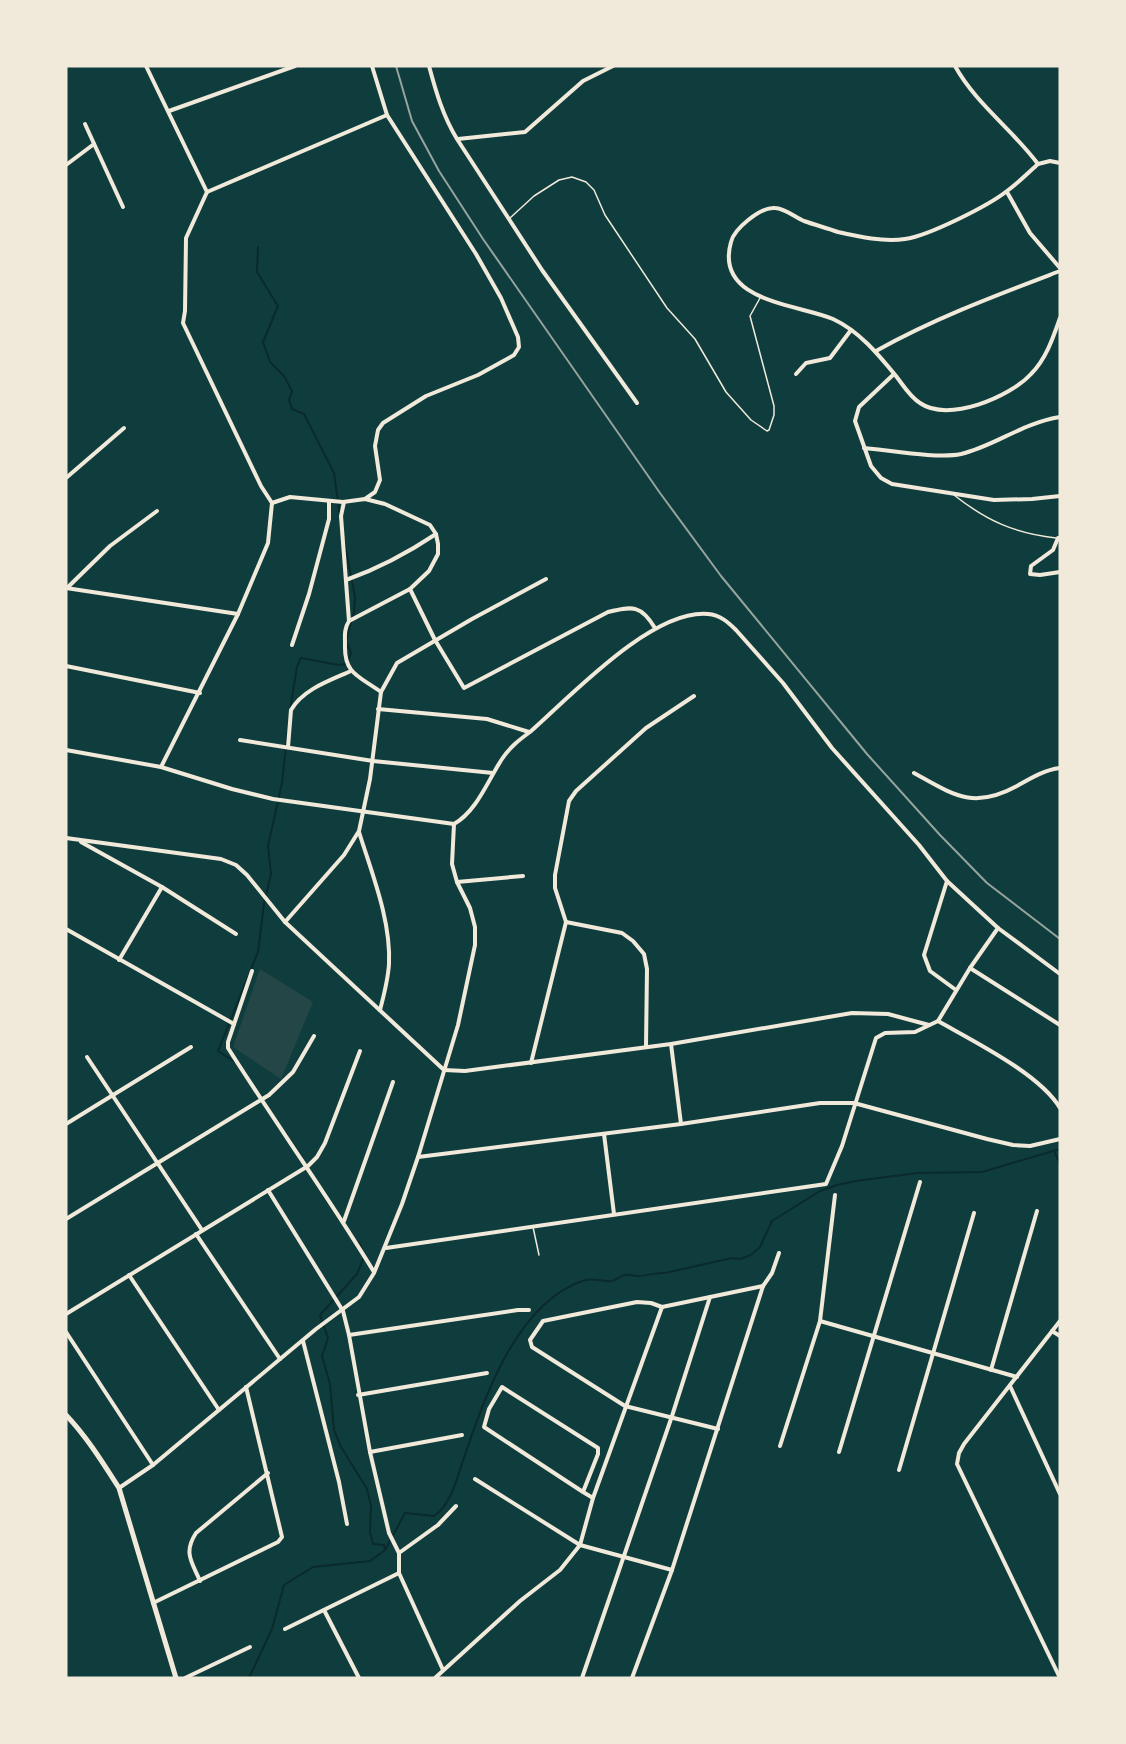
<svg xmlns="http://www.w3.org/2000/svg" width="1126" height="1744" viewBox="0 0 1126 1744" font-family="Lato,sans-serif">
<style>
.green{fill:#244646}
.lines{fill:none;stroke-linecap:round;stroke-linejoin:round}
.stream{stroke:#0a2a2b;stroke-width:2}
.service{stroke:#f1e9da;stroke-width:1.5}
.minor{stroke:#f1e9da;stroke-width:4}
.secondary{stroke:#f1e9da;stroke-width:5}
.rail{stroke:#97a49c;stroke-width:2}
</style>
<rect width="100%" height="100%" fill="#0f3d3e"/>
<path class="green" d="M260,969L313,1002L281,1079L233,1047Z"/>
<g class="lines">
<g class="stream">
<path d="M258,247L257,272L278,306L263,342L270,362L284,376L292,391L289,400L292,409L304,414L334,473L340,516"/>
<path d="M290,710L297,667L301,658L339,665L347,664L351,653L346,641L354,612L355,597L344,539"/>
<path d="M235,1062L218,1051L258,952L264,904L271,874L268,846L282,783L289,719"/>
<path d="M285,1132L302,1157"/>
<path d="M1055,1153L1060,1164"/>
<path d="M309,1173L340,1221"/>
<path d="M355,1240L360,1244L362,1249"/>
<path d="M364,1257L357,1274L320,1315L328,1338L322,1356L330,1384L334,1430L341,1447L367,1489L371,1506L370,1532L373,1544L384,1545L385,1550"/>
<path d="M249,1678L272,1629L284,1585L313,1567L370,1561L385,1550L405,1513L434,1516C453,1503 458,1473 466,1452C486,1392 519,1301 585,1280C594,1278 603,1282 612,1281C617,1280 620,1276 624,1275C629,1274 634,1276 638,1276C648,1276 655,1272 665,1273L732,1258L740,1259L751,1255L760,1247L772,1221L820,1191L837,1185L856,1181L917,1173L982,1172L1060,1149"/>
</g>
<g class="service">
<path d="M510,218L534,196L559,180L572,177L586,182L594,190L605,215L667,308L695,339L726,392L751,420L767,431L769,430L774,415V406L750,316L760,298"/>
<path d="M954,495C987,521 1014,533 1056,538"/>
<path d="M533,1227L539,1255"/>
</g>
<g class="minor">
<path d="M146,66L207,192"/>
<path d="M429,66C436,92 443,116 457,139L542,270L637,403"/>
<path d="M955,66C976,104 1012,129 1038,164L1050,161L1060,163"/>
<path d="M169,111L295,66"/>
<path d="M85,124L123,207"/>
<path d="M458,139L525,132L583,81L613,66"/>
<path d="M1038,164C1028,173 1018,183 1007,191C988,206 928,236 905,239C883,242 860,237 838,232C827,228 815,225 804,221C795,217 784,208 775,208C760,207 734,229 731,242C714,302 798,304 833,319C859,331 878,354 896,376C903,385 910,397 920,403C948,423 1010,397 1031,374C1046,359 1053,338 1060,318"/>
<path d="M66,165L94,144"/>
<path d="M207,192L387,115"/>
<path d="M1007,192L1030,233L1060,268"/>
<path d="M876,351C935,318 997,295 1060,271"/>
<path d="M796,374L806,363L830,358L851,330"/>
<path d="M894,374L859,407L855,421L871,466L881,478L892,484L994,500L1032,499L1060,496"/>
<path d="M864,448C889,450 937,459 961,454C995,446 1022,423 1060,417"/>
<path d="M66,478L124,428"/>
<path d="M365,499L375,492L380,480L375,446L378,430L383,423L426,396L478,375L507,359L514,355L519,347L518,337L501,298L476,254L387,115L372,66"/>
<path d="M344,502L341,516L349,621"/>
<path d="M272,503L290,497L343,502L365,499L385,504L430,525L436,534L438,544V554L429,571L410,589L349,621C344,629 345,635 345,645C344,674 359,676 381,692"/>
<path d="M1060,538H1058L1053,550L1031,566L1030,574L1040,575L1060,572"/>
<path d="M346,580C380,568 406,554 436,534"/>
<path d="M66,588L238,614"/>
<path d="M67,588L110,546L157,511"/>
<path d="M410,589L435,640L464,688L608,612C633,606 641,605 655,628"/>
<path d="M292,645L309,594L329,519V501"/>
<path d="M66,666L200,693"/>
<path d="M378,709L487,719L529,732"/>
<path d="M240,740L373,761L493,773"/>
<path d="M288,747L291,710C303,689 331,680 351,671"/>
<path d="M66,750L161,767L232,789L273,799L454,824"/>
<path d="M161,767L238,614L268,543L272,503L261,486L183,323L185,311L186,238L207,192"/>
<path d="M914,773C954,795 973,810 1017,786C1031,778 1044,770 1060,768"/>
<path d="M454,824C477,811 488,780 502,759C510,747 519,740 530,732C571,696 652,609 708,614C720,615 728,622 736,630L783,683L832,748L919,845L947,881L924,955L930,971L956,990"/>
<path d="M359,832C372,874 391,920 389,964C388,980 384,995 380,1010"/>
<path d="M66,838L221,859L236,865L247,875L285,922L444,1070"/>
<path d="M81,842L162,887L236,934"/>
<path d="M947,881L998,928L1060,974"/>
<path d="M457,882L523,876"/>
<path d="M285,922L344,855L359,831L370,779L381,692L397,663L472,619L546,579"/>
<path d="M566,922L555,888V875L569,801L576,791L646,728L694,696"/>
<path d="M566,922L622,933L633,941L644,954L647,969L646,1046"/>
<path d="M66,929L234,1024"/>
<path d="M119,960L162,887"/>
<path d="M970,968L1060,1025"/>
<path d="M252,971L228,1042V1048C276,1124 328,1196 374,1272"/>
<path d="M938,1021C973,1041 1040,1074 1060,1108"/>
<path d="M671,1044L681,1124"/>
<path d="M87,1057L202,1230"/>
<path d="M531,1063L566,922"/>
<path d="M444,1070L465,1071L671,1044L852,1013L888,1014L929,1025"/>
<path d="M66,1124L191,1047"/>
<path d="M604,1134L614,1214"/>
<path d="M418,1157L681,1124L820,1103H854L987,1139L1013,1145L1030,1146L1060,1139"/>
<path d="M268,1190L343,1311L349,1335L370,1452L389,1533L399,1553V1573L443,1670"/>
<path d="M66,1219L269,1095L293,1072L314,1036"/>
<path d="M344,1221L393,1082"/>
<path d="M196,1234L280,1359"/>
<path d="M386,1248L826,1184L842,1146L876,1038L885,1033L915,1032L938,1021L970,968L998,928"/>
<path d="M129,1275L219,1410"/>
<path d="M763,1286L772,1273L779,1253"/>
<path d="M66,1314L308,1166L317,1157L325,1143L360,1051"/>
<path d="M820,1321L1017,1377"/>
<path d="M1060,1321L964,1444L959,1453L957,1464L1060,1678"/>
<path d="M1052,1331L1060,1336"/>
<path d="M66,1332L153,1465"/>
<path d="M349,1335L518,1310H529"/>
<path d="M303,1341L339,1482L347,1524"/>
<path d="M991,1370L1037,1211"/>
<path d="M1010,1386L1060,1494"/>
<path d="M358,1395L487,1373"/>
<path d="M718,1429L625,1406L532,1347L530,1340L543,1321L637,1302L651,1303L662,1307L763,1286"/>
<path d="M780,1446L820,1321L835,1195"/>
<path d="M370,1452L462,1435"/>
<path d="M839,1452L920,1182"/>
<path d="M899,1470L974,1213"/>
<path d="M475,1479L580,1545L672,1570"/>
<path d="M119,1488L153,1465L316,1329L359,1297L374,1273L402,1204L418,1157L458,1025L475,945V927L470,908L457,882L452,864L454,824"/>
<path d="M583,1492L598,1454V1448L502,1387L489,1409L484,1427L583,1492L593,1498"/>
<path d="M399,1553L438,1525L456,1506"/>
<path d="M200,1581C192,1562 183,1553 196,1533L268,1473"/>
<path d="M153,1603L278,1542L282,1537L246,1387"/>
<path d="M324,1610L359,1678"/>
<path d="M285,1629L399,1573"/>
<path d="M185,1678L250,1647"/>
<path d="M435,1678L520,1601L560,1570L580,1545L593,1498L662,1307"/>
<path d="M582,1678L672,1416L710,1297"/>
<path d="M632,1678L672,1570L763,1286"/>
</g>
<path class="secondary" d="M66,1415C87,1437 103,1463 119,1488L176,1678"/>
<path class="rail" d="M396,66L412,121L439,171L483,239L660,493L721,576L867,754L940,835L987,883L1060,939"/>
</g>
<rect width="1126" height="1744" fill="none" stroke="#f1e9da" stroke-width="135"/>
</svg>
